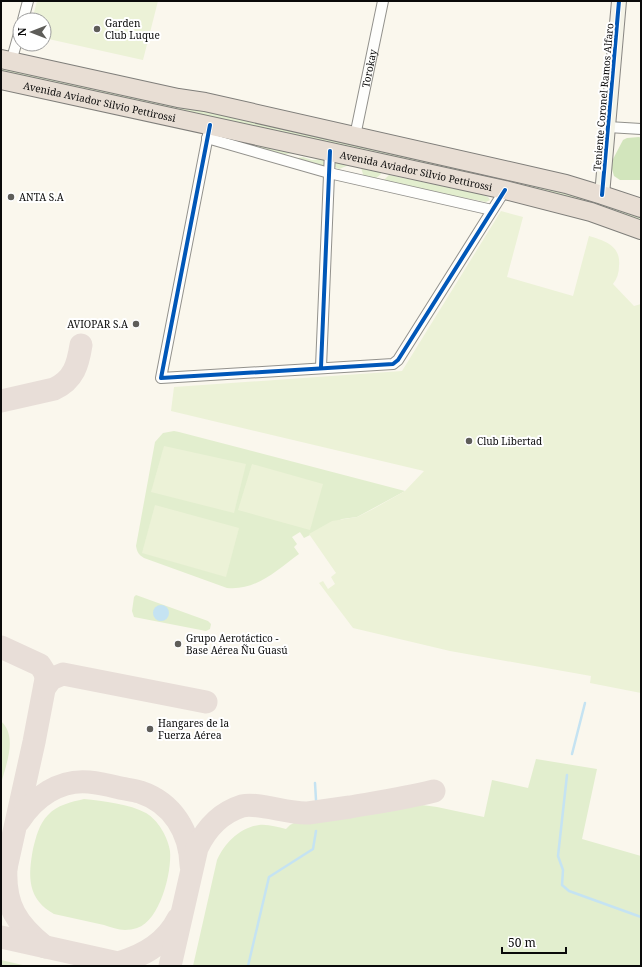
<svg xmlns="http://www.w3.org/2000/svg" width="642" height="967" viewBox="0 0 642 967" font-family="'Noto Serif',serif">
<style>
.green{fill:#e2eece}
.forest{fill:#d2e5bc}
.pitch{fill:#ecf2d7}
.water{fill:#c5e3f2}
.lines{fill:none;stroke-linecap:round;stroke-linejoin:round}
.stream{stroke:#c5e3f2;stroke-width:2.5}
.taxiway{stroke:#e8ded8;stroke-width:23}
.street-casing{stroke:#92918c;stroke-width:12}
.secondary-casing{stroke:#898783;stroke-width:16}
.highway-casing{stroke:#7f7e7a;stroke-width:20}
.street{stroke:#fefefc;stroke-width:10}
.secondary{stroke:#f4f3e7;stroke-width:14}
.highway{stroke:#e8ded4;stroke-width:18}
.cycleway-casing{stroke:#fff;stroke-width:6}
.cycleway{stroke:#0057b8;stroke-width:4}
.poi-dot{fill:#5e5d59;stroke:#fff;stroke-width:1.5}
.labels{text-anchor:middle;dominant-baseline:central;stroke-width:4;stroke-linejoin:round;paint-order:stroke}
.poi-label{font-size:10px;fill:#0a0a0a;stroke:#fff;text-anchor:start}
.street-label{font-size:10px;fill:#0a0a0a;stroke:#fff}
</style>
<rect width="100%" height="100%" fill="#faf7ed"/>
<g class="green">
<path d="M1,64L569,191L641,215V224L1,75Z"/>
<path d="M244,142L292,152L293,153L282,155L242,143Z"/>
<path d="M303,157L312,160L324,159L325,165L322,166L293,159Z"/>
<path d="M333,162H335L349,165L339,169L333,166Z"/>
<path d="M361,168L380,172L381,174L375,179L364,177Z"/>
<path d="M389,175L480,194L488,197L490,200L486,202L424,190L383,181Z"/>
<path d="M174,431L179,432L405,491L357,517L342,519L304,538L300,532L292,537L297,544L294,547L299,554C277,570 256,591 227,588L144,558C139,555 137,552 136,546L155,442L163,433Z"/>
<path d="M136,595L208,621L211,624L210,629L206,631L134,617L132,611L134,597Z"/>
<path d="M1,721C18,737 6,764 1,784Z"/>
<path d="M536,759L597,769L582,839L641,856V966H193L217,860C225,843 239,828 259,825C268,824 277,827 286,829L290,825L294,823L422,805L437,807L484,817L492,780L528,788Z"/>
<path d="M84,799C103,801 130,804 146,813C158,820 168,837 170,851C172,872 160,921 137,928C134,929 128,930 125,930C118,930 111,927 104,925C87,921 71,918 54,914C27,899 28,876 33,849C36,837 39,824 48,815C57,805 71,802 84,799Z"/>
<path d="M1,960L27,966H1Z"/>
</g>
<path class="forest" d="M639,137L641,138V180H620L614,176L612,169V161L623,140L627,138Z"/>
<g class="pitch">
<path d="M37,1H158L143,60L44,38V20H32Z"/>
<path d="M501,211L523,217L507,277L573,296L589,236C606,241 621,246 619,266C619,273 617,279 613,284L634,306L641,304V693L590,683L591,676L450,651L353,628L319,583L323,581L328,589L335,584L331,577L336,573L309,534L332,521L357,517L373,509L405,491L424,471L171,411L174,387L402,371Z"/>
<path d="M164,446L246,464L234,513L151,492Z"/>
<path d="M252,464L323,484L310,530L238,510Z"/>
<path d="M155,505L239,528L226,577L142,553Z"/>
</g>
<circle class="water" cx="161" cy="613" r="8"/>
<g class="lines">
<g class="stream">
<path d="M572,754L585,703"/>
<path d="M567,775L558,856L563,870L562,885L569,891L641,917"/>
<path d="M315,783L316,800"/>
<path d="M248,966L269,877L313,849L316,831"/>
</g>
<g class="taxiway">
<path d="M1,401L54,389C74,380 78,364 81,345"/>
<path d="M1,647L40,665L45,673L46,679L34,742L6,868"/>
<path d="M45,687L51,679L63,674L206,702"/>
<path d="M19,821C34,797 60,779 89,782C99,783 108,785 116,787C124,789 133,790 140,792C173,803 190,832 191,865"/>
<path d="M1,880L6,868C4,905 17,925 45,947"/>
<path d="M1,937L118,963"/>
<path d="M124,966L118,963C143,956 166,943 178,919"/>
<path d="M170,966L197,848C206,829 220,813 242,806C258,802 288,814 308,813C322,811 336,809 350,807C379,802 406,798 434,791"/>
</g>
<defs>
<g id="street">
<path d="M23,20L28,1"/>
<path d="M11,62L20,30"/>
<path d="M210,125L161,378L393,364L398,360L505,190"/>
<path d="M608,127L641,129"/>
<path id="s1" d="M355,136L383,1"/>
<path d="M207,138L329,173L492,210"/>
<path d="M321,367L330,151"/>
</g>
<path id="secondary" d="M602,195L619,1"/>
<g id="highway">
<path d="M1,59L178,98L205,102L566,184L602,195L641,208"/>
<path id="s2" d="M1,80L505,190L591,212L641,230"/>
</g>
</defs>
<use href="#street" class="street-casing"/>
<use href="#secondary" class="secondary-casing"/>
<use href="#highway" class="highway-casing"/>
<use href="#street" class="street"/>
<use href="#secondary" class="secondary"/>
<use href="#highway" class="highway"/>
<defs>
<g id="cycleway">
<path d="M210,125L161,378L393,364L398,360L505,190"/>
<path d="M602,195L619,1"/>
<path d="M321,367L330,151"/>
</g>
</defs>
<use href="#cycleway" class="cycleway-casing"/>
<use href="#cycleway" class="cycleway"/>
</g>
<g class="poi-dot">
<circle cx="97" cy="29" r="4"/>
<circle cx="11" cy="197" r="4"/>
<circle cx="136" cy="324" r="4"/>
<circle cx="469" cy="441" r="4"/>
<circle cx="178" cy="644" r="4"/>
<circle cx="150" cy="729" r="4"/>
</g>
<g class="labels">
<g class="poi-label">
<text x="105" y="23">Garden<tspan x="105" dy="12">Club Luque</tspan></text>
<text x="19" y="197">ANTA S.A</text>
<text x="128" y="324" text-anchor="end">AVIOPAR S.A</text>
<text x="477" y="441">Club Libertad</text>
<text x="186" y="638">Grupo Aerotáctico -<tspan x="186" dy="12">Base Aérea Ñu Guasú</tspan></text>
<text x="158" y="723">Hangares de la<tspan x="158" dy="12">Fuerza Aérea</tspan></text>
</g>
<g class="street-label">
<text stroke="none"><textPath href="#s1" startOffset="69">Torokay</textPath></text>
<text transform="translate(603 97) rotate(-85)">Teniente Coronel Ramos Alfaro</text>
<text stroke="none"><textPath href="#s2" startOffset="101">Avenida Aviador Silvio Pettirossi</textPath></text>
<text stroke="none"><textPath href="#s2" startOffset="425">Avenida Aviador Silvio Pettirossi</textPath></text>
</g>
</g>
<rect width="642" height="967" fill="none" stroke="#0a0a0a" stroke-width="4"/>
<g transform="translate(32 32) rotate(270)"><circle r="19" fill="#ffffff" stroke="#9d9d9d"/>
<path d="M0-3L7 15L0 10L-7 15Z" fill="#5e5d59"/>
<text y="-6" font-size="11" font-weight="bold" text-anchor="middle" fill="#0a0a0a">N</text>
</g>
<path d="M502 947v6h64v-6" fill="none" stroke="#0a0a0a" stroke-width="2"/>
<text x="508" y="947" font-size="12" fill="#0a0a0a" stroke="#ffffff" stroke-width="3" paint-order="stroke">50 m</text>
</svg>
